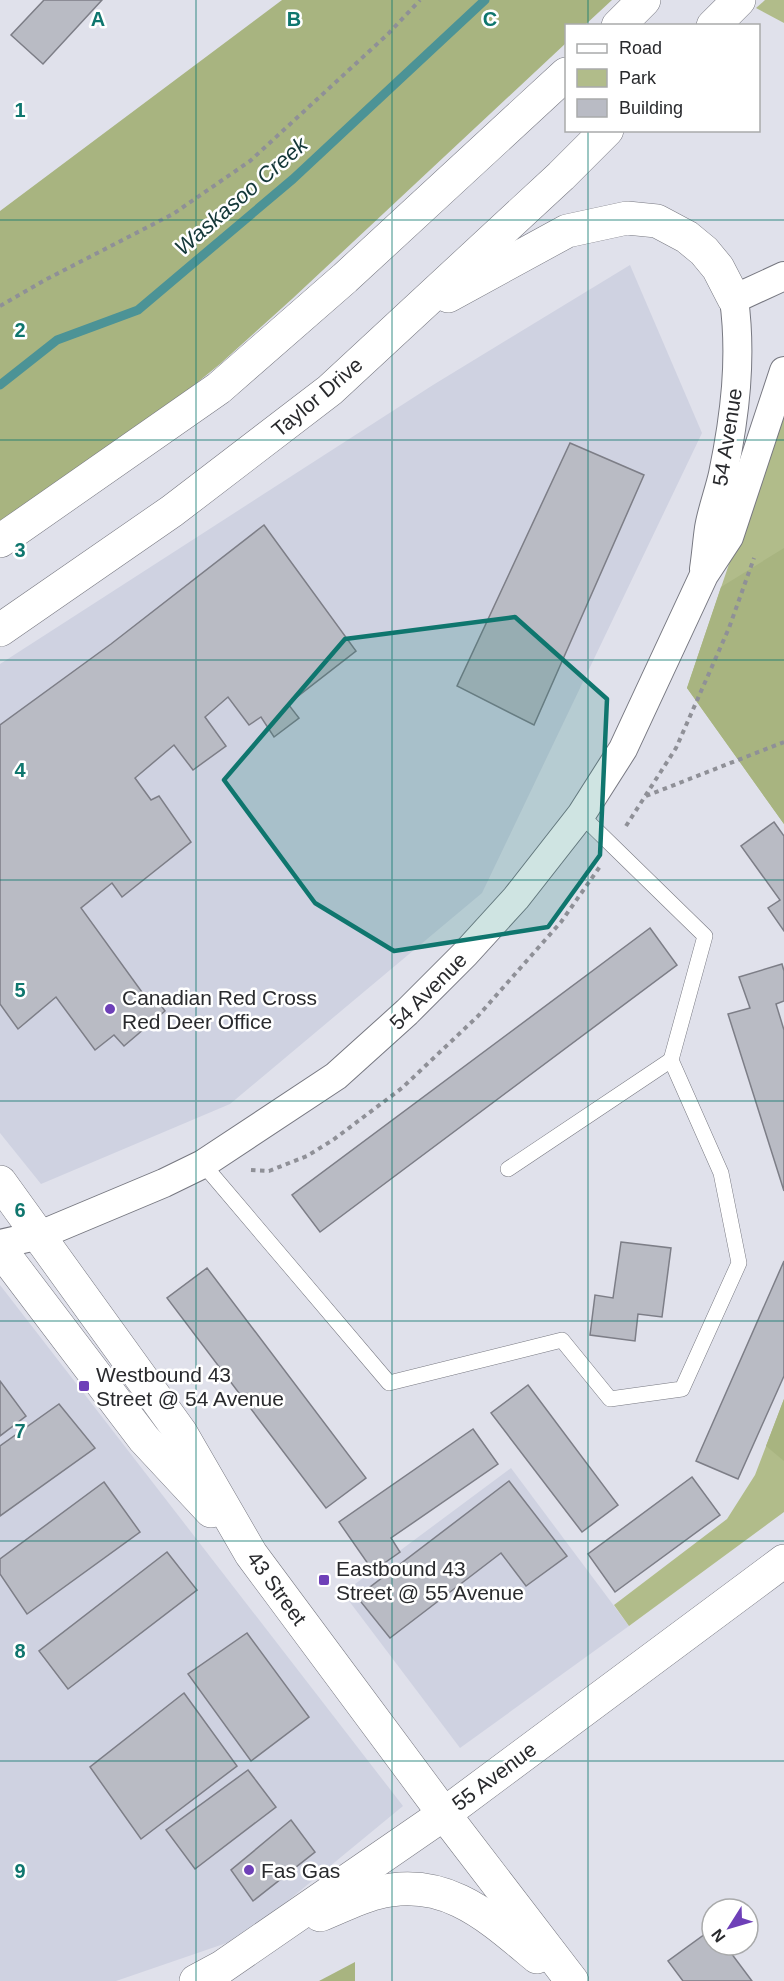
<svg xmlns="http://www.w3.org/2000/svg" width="784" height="1981" viewBox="0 0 784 1981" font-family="Helvetica,sans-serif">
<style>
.built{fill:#cfd2e1}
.green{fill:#b1bc8a}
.forest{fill:#a8b480}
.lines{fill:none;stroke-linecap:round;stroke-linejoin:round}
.stream{stroke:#4c9396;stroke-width:9}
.building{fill:#b9bbc4;stroke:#7d7e87;stroke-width:1.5}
.lane-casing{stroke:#777881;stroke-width:16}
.street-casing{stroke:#777881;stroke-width:30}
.secondary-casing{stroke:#777881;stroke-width:34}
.path{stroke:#8f9097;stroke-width:4;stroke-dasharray:4.5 4.5;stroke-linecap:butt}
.lane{stroke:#fff;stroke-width:15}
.street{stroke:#fff;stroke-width:28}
.secondary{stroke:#fff;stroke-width:33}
.marked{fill:#0f766e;fill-opacity:0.2;stroke:#0f766e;stroke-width:4.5;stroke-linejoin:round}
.grid{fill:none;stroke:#0f766e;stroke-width:1.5;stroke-opacity:0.55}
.poi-dot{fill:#6e40b8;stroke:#fff;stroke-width:2}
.labels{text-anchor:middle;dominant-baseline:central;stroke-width:5;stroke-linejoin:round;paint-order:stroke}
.street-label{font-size:21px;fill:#292a2d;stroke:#fff}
.poi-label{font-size:21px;fill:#292a2d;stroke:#fff;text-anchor:start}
.water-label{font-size:22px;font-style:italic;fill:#133738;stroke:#fff}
.grid-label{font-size:20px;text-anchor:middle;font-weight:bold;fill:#0f766e;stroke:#fff;stroke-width:5;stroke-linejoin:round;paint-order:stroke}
</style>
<rect width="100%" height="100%" fill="#e0e1eb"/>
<g class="built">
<path d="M630,265L702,433L482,893L230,1104L41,1184L0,1133V664L433,385Z"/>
<path d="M0,1285L403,1806L244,1937L116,1981H0Z"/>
<path d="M511,1468L629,1626L460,1748L343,1593Z"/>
</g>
<g class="green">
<path d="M765,0H784V23L756,8Z"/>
<path d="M784,373V824L687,688L750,502Z"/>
<path d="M784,1399V1512L629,1626L614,1605L727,1519L755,1475Z"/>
</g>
<g class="forest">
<path d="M282,0H612L585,25L566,26V43L292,299L220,364L134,434L0,527V211Z"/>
<path d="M784,548V824L687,688L721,587Z"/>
<path d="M784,1399V1461L766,1446Z"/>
<path d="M355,1962V1981H319Z"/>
</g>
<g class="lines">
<path class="stream" d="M0,385L57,340L138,310L293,179L485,0"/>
</g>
<g class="building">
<path d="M44,0H102L43,64L11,35Z"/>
<path d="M570,443L644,475L534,725L457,686Z"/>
<path d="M264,525L356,651L288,704L299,718L274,737L261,717L249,725L228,697L205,717L226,746L193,770L174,745L135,778L151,800L159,796L191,842L122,897L112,883L81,908L152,1006L157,1000L165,1011L124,1046L114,1035L95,1050L56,997L18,1029L0,1004V725L111,644Z"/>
<path d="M774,822L784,836V931L768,908L780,900L741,846Z"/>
<path d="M650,928L677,965L320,1232L292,1195Z"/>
<path d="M782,964L784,971V1001L776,1004L784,1030V1191L728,1014L750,1008L739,977Z"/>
<path d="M621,1242L671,1248L662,1317L638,1314L635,1341L590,1335L595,1295L613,1298Z"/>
<path d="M784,1261V1376L738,1479L696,1461Z"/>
<path d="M207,1268L366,1478L326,1508L167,1298Z"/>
<path d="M0,1381L26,1416L0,1436Z"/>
<path d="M528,1385L618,1505L582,1532L491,1413Z"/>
<path d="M59,1404L95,1448L0,1516V1446Z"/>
<path d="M473,1429L498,1464L391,1538L400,1552L373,1571L339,1522Z"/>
<path d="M692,1477L720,1515L615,1592L588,1554Z"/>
<path d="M509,1481L567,1556L526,1586L501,1553L390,1638L357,1597Z"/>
<path d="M104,1482L140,1532L27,1614L0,1574V1559Z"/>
<path d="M167,1552L197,1590L68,1689L39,1651Z"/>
<path d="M247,1633L309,1717L251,1761L188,1674Z"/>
<path d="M184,1693L237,1766L141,1839L90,1767Z"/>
<path d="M248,1770L276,1807L195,1869L166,1830Z"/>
<path d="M291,1820L315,1852L253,1901L231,1870Z"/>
<path d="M712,1929V1945H725L752,1981H683L668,1961Z"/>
</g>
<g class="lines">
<defs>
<g id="lane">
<path d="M203,1164L389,1383L562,1340L610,1399L682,1389L739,1263L721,1173L671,1060L705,936L581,815"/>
<path d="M508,1169L671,1060"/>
</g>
<g id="street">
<path d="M704,569C706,556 707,542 709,528C712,510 719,492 723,474C735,416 742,358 734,299L784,276"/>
<path d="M0,1244L40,1235L164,1183L203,1164L336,1076L407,1012L465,954L516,898L581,815L623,749L704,575L729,537L784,371"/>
</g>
<g id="secondary">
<path d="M618,26L644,0"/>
<path d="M713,26L739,0"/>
<path d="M448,296L567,231L627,218L657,221L687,237L704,251L718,268L734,299"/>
<path d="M0,541L219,388L345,278L566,74"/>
<path d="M0,630L172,511L330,390L561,176L607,130"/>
<path d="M0,1182L181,1433L251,1554L444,1814L572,1981"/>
<path d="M0,1249L144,1439L211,1511"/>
<path d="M320,1915C338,1908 357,1898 376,1893C445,1875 489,1917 537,1957"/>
<path d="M196,1981L222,1967L444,1814L784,1561"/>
</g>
</defs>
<use href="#lane" class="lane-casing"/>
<use href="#street" class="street-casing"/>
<use href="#secondary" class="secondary-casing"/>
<g class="path">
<path d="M0,306L45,280L173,214L250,161L388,34L420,0"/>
<path d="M646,796L784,742"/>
<path d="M626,826L676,748L729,628L754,558"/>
<path d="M251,1170L269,1171L307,1156L333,1140L402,1088L478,1016L561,922L601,865"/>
</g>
<use href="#lane" class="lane"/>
<use href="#street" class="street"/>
<use href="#secondary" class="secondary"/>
</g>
<path class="marked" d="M515,617L607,699L600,855L548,927L394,951L315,903L224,780L345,639Z"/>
<path class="grid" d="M196,0V1981M392,0V1981M588,0V26M588,130V1981M0,220H784M0,440H784M0,660H784M0,880H784M0,1101H784M0,1321H784M0,1541H784M0,1761H784"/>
<g class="poi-dot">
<circle cx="110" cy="1009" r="6"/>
<rect x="78" y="1380" width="12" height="12" rx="3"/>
<rect x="318" y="1574" width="12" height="12" rx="3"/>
<circle cx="249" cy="1870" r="6"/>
</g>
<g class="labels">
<g class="street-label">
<text transform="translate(317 397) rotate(-40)">Taylor Drive</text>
<text transform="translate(727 437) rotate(-81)">54 Avenue</text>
<text transform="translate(428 991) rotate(-45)">54 Avenue</text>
<text transform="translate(277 1588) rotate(54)">43 Street</text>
<text transform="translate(494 1776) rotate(-37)">55 Avenue</text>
</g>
<g class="poi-label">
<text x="122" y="997">Canadian Red Cross<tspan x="122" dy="24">Red Deer Office</tspan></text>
<text x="96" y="1374">Westbound 43<tspan x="96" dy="24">Street @ 54 Avenue</tspan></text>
<text x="336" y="1568">Eastbound 43<tspan x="336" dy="24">Street @ 55 Avenue</tspan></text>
<text x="261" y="1870">Fas Gas</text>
</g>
<g class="water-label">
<text transform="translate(241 196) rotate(-41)">Waskasoo Creek</text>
</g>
</g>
<g class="grid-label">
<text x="98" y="26">A</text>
<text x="294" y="26">B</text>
<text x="490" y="26">C</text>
<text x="20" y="117">1</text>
<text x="20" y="337">2</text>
<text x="20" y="557">3</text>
<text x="20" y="777">4</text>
<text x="20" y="997">5</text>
<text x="20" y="1217">6</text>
<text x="20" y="1438">7</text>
<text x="20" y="1658">8</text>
<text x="20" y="1878">9</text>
</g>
<rect x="565" y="24" width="195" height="108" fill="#ffffff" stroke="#a9aaab" stroke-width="1.5"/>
<rect x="577" y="44" width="30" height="9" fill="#ffffff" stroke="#a9aaab" stroke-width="1.5"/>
<text x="619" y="54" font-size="18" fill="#292a2d">Road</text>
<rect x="577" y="69" width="30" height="18" fill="#b1bc8a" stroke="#a9aaab" stroke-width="1.5"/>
<text x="619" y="84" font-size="18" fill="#292a2d">Park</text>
<rect x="577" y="99" width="30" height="18" fill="#b9bbc4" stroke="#a9aaab" stroke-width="1.5"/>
<text x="619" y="114" font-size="18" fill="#292a2d">Building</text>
<g transform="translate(730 1927) rotate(233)"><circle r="28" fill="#ffffff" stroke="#a9aaab" stroke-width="1.5"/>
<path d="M0-4.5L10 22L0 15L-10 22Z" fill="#6e40b8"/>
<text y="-9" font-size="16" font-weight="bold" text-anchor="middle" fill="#292a2d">N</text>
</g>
</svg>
